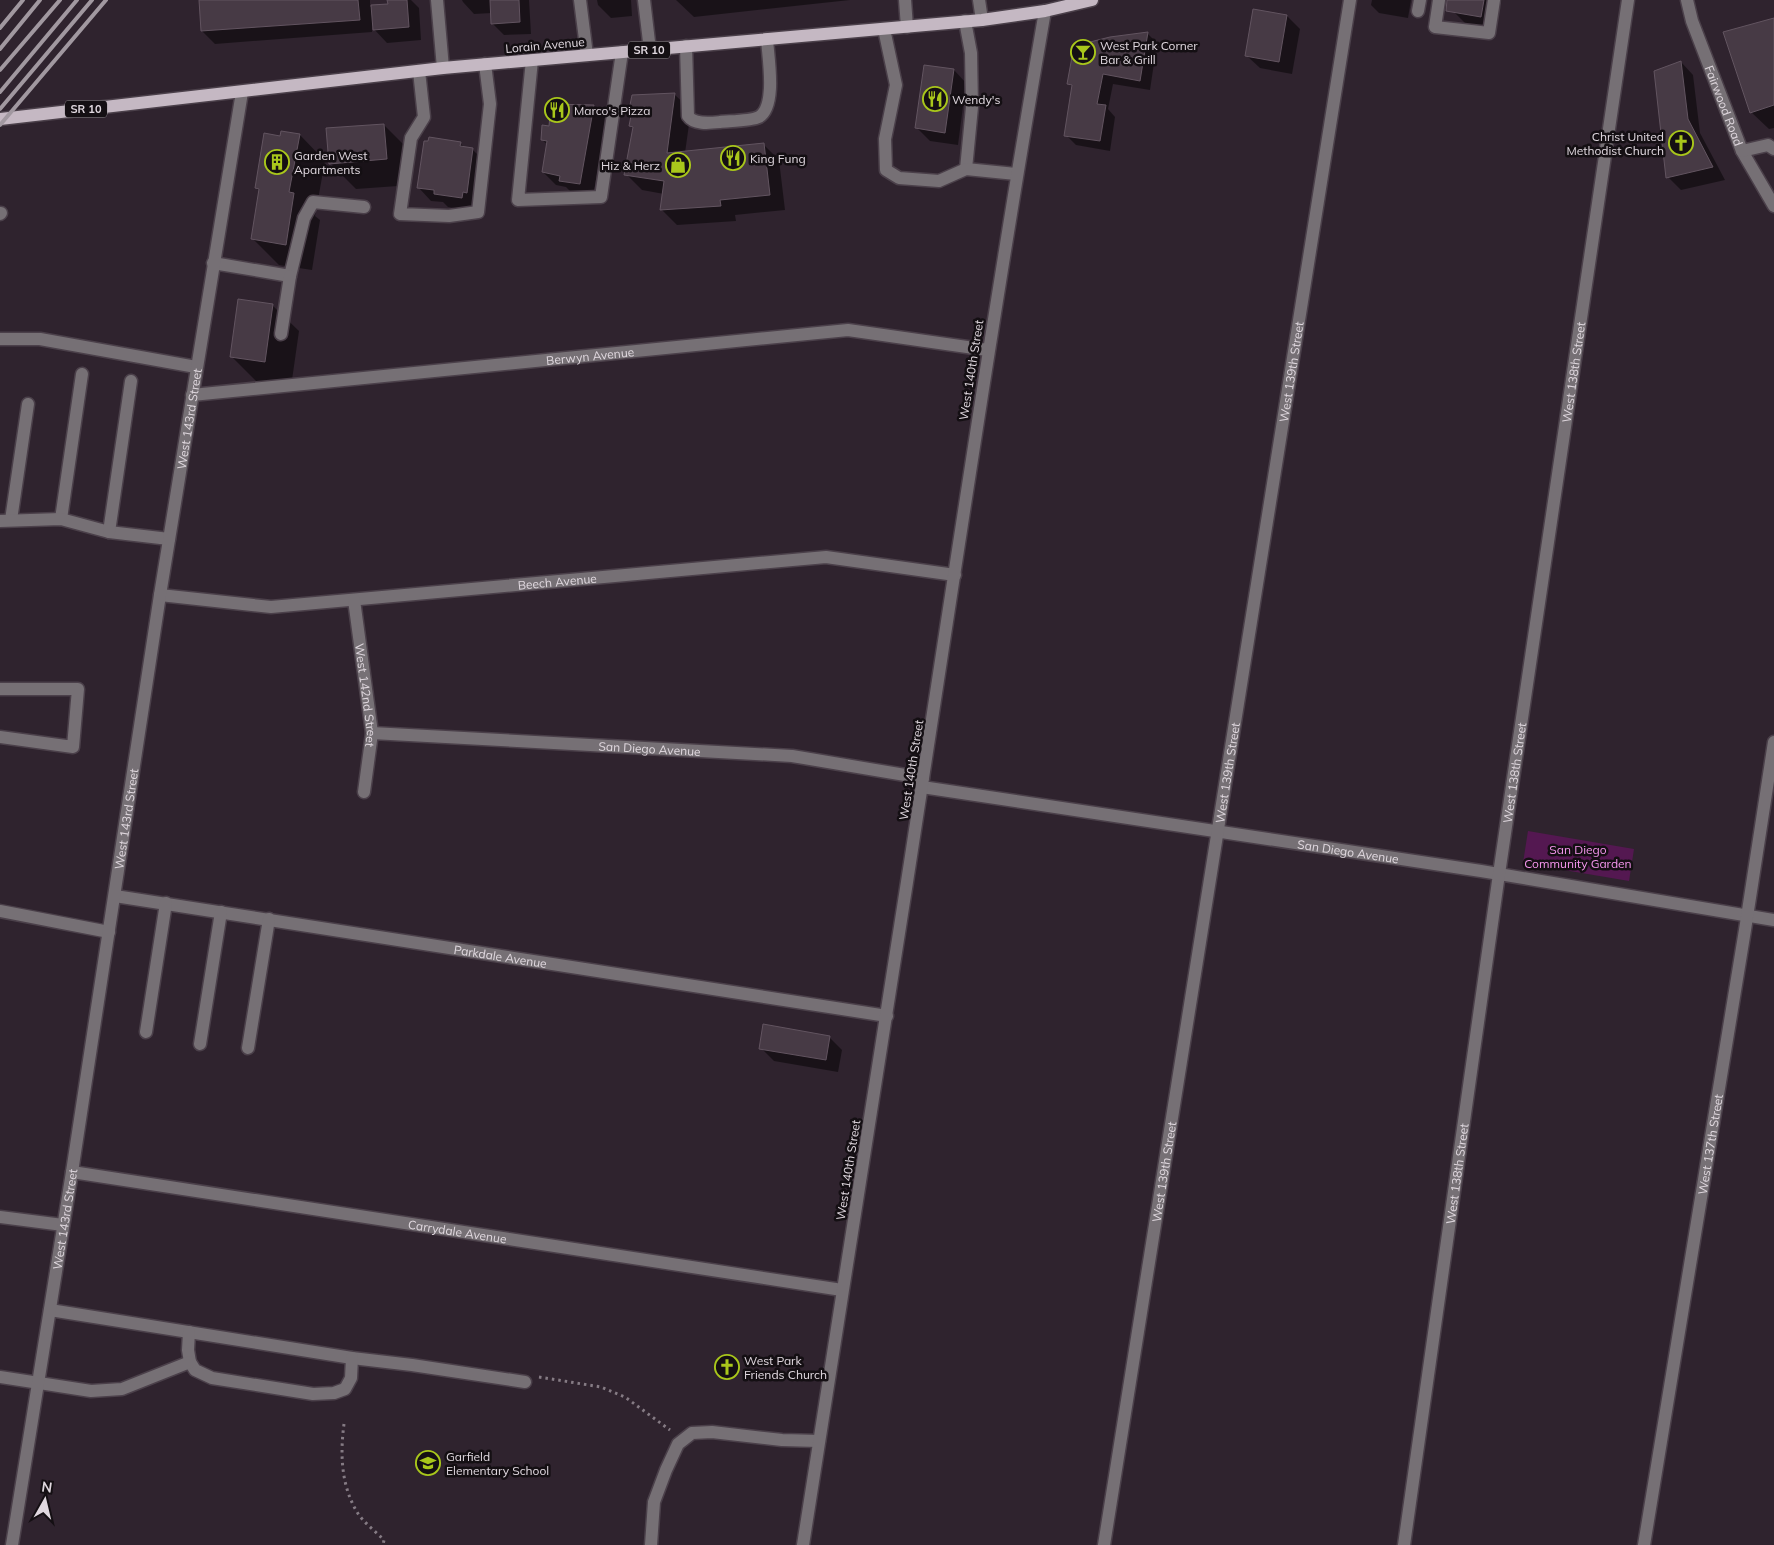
<svg xmlns="http://www.w3.org/2000/svg" width="1774" height="1545" viewBox="0 0 1774 1545" font-family="Mulish,sans-serif">
<style>
.green{fill:#541851}
.shadow{fill:#0007}
.building{fill:#473a45;stroke:#625460}
.lines{fill:none;stroke-linecap:round;stroke-linejoin:round}
.minor-casing{stroke:#4b404a;stroke-width:15}
.major-casing{stroke:#4b404a;stroke-width:15}
.path{stroke:#857b84;stroke-width:3;stroke-dasharray:2.5 4;stroke-linecap:butt}
.minor{stroke:#767075;stroke-width:12}
.major{stroke:#c5b8c3;stroke-width:12}
.rail{stroke:#a198a0;stroke-width:4}
.labels{text-anchor:middle;dominant-baseline:central;stroke-width:5;stroke-linejoin:round;paint-order:stroke}
.shield{fill:#140f13;stroke:#a39ca2;stroke-width:1}
.shield-label{font-size:11px;font-weight:bold;fill:#e0d8df}
.street-label{font-size:12px;fill:#e0d8df;stroke:#140f13}
.poi-label{font-size:12px;fill:#e0d8df;stroke:#140f13;text-anchor:start}
.park-label{font-size:12px;fill:#f696ee;stroke:#140f13}
</style>
<rect width="100%" height="100%" fill="#2f232e"/>
<path class="green" d="M1528,831L1634,849L1629,881L1523,863Z"/>
<g class="shadow">
<path d="M200,0H370V7L389,5V0H411L419,8L421,40L387,43L372,27V32L215,44L202,31Z"/>
<path d="M462,0H529L531,34L504,35L492,23V13L474,14L463,2Z"/>
<path d="M597,0H631L632,16L611,18L598,5Z"/>
<path d="M676,0H850L694,17Z"/>
<path d="M1372,0H1411L1408,18L1379,13L1371,5Z"/>
<path d="M1450,0H1502L1494,29L1466,24L1453,11Z"/>
<path d="M1287,16L1300,29L1292,74L1260,68L1247,56Z"/>
<path d="M1774,20V128L1769,129L1751,112Z"/>
<path d="M1147,33L1157,43L1150,90L1113,84L1108,109L1115,117L1110,151L1076,145L1066,135L1073,88L1069,84Z"/>
<path d="M1681,62L1693,75L1700,133L1725,180L1681,190L1668,177Z"/>
<path d="M954,70L966,83L958,145L930,141L917,128Z"/>
<path d="M675,95L691,110L685,153L763,144L779,160L785,210L735,215L736,221L677,225L662,210L664,194L642,190L626,174L634,130L630,126L632,117L629,115L633,97Z"/>
<path d="M594,106L607,119L593,196L573,194L566,187L556,185L543,172L548,145L542,140L550,127Z"/>
<path d="M384,125L410,151L412,185L356,189L330,163Z"/>
<path d="M300,135L325,161L315,216L320,220L312,270L279,265L253,239L260,192L256,188L281,137Z"/>
<path d="M460,143L465,148L472,149L485,162L475,211L448,207L443,202L431,201L419,188Z"/>
<path d="M239,301L273,306L299,331L291,387L257,382L231,356Z"/>
<path d="M829,1037L842,1050L838,1072L774,1061L761,1048Z"/>
</g>
<g class="building">
<path d="M199,0H358L360,20L201,31Z"/>
<path d="M387,0H407L409,27L373,30L371,5L388,4Z"/>
<path d="M490,0H519L520,22L491,24Z"/>
<path d="M1447,0H1484L1481,17L1446,11Z"/>
<path d="M1253,9L1287,15L1279,62L1245,56Z"/>
<path d="M1774,18V105L1750,113L1723,32Z"/>
<path d="M1148,32L1140,81L1103,74L1097,104L1106,105L1100,141L1064,136L1072,85L1067,84L1074,46L1110,37Z"/>
<path d="M1681,61L1688,119L1713,167L1666,178L1654,71Z"/>
<path d="M924,65L954,69L945,133L915,128Z"/>
<path d="M675,93L667,153L764,143L770,195L720,200L721,206L660,210L664,181L624,175L633,127L629,126L631,116L628,115L632,95Z"/>
<path d="M551,104L594,105L580,184L559,181L560,176L542,172L547,141L541,140L542,125L549,126Z"/>
<path d="M384,124L387,159L329,164L326,128Z"/>
<path d="M281,131L300,134L289,192L294,193L286,245L251,239L259,189L255,188L264,133L280,136Z"/>
<path d="M429,137L461,142L460,146L473,148L467,193L463,192L462,198L434,194V190L417,188L424,141H428Z"/>
<path d="M238,299L273,304L265,362L230,357Z"/>
<path d="M763,1024L830,1036L826,1060L759,1049Z"/>
</g>
<g class="lines">
<defs>
<g id="minor">
<path d="M437,0L443,68"/>
<path d="M580,0L587,55"/>
<path d="M644,0L650,50"/>
<path d="M905,0L907,27"/>
<path d="M979,0L982,20"/>
<path d="M1439,0L1435,27L1489,33L1494,0"/>
<path id="s1" d="M1687,0L1692,21L1742,151L1774,206"/>
<path d="M1418,11L1420,0"/>
<path d="M965,21L971,53L972,107L966,169"/>
<path d="M884,29L896,85L885,139L886,170L899,178L939,181L966,169L1016,174"/>
<path d="M686,46L688,116C694,125 710,123 720,122C730,121 751,121 759,117C777,106 768,57 767,39"/>
<path d="M532,60L518,200L601,197L622,52"/>
<path d="M419,71L424,117L411,138L400,214L449,216L478,212L490,104L485,64"/>
<path d="M1742,151L1768,145L1774,149"/>
<path d="M0,214L1,213"/>
<path d="M213,263L290,276L304,218L313,202L364,207"/>
<path d="M281,334L290,276"/>
<path d="M0,339H40L196,367"/>
<path id="s2" d="M192,395L848,330L988,350"/>
<path d="M61,519L82,374"/>
<path d="M11,520L28,404"/>
<path d="M0,521L61,519L109,532L169,539"/>
<path d="M109,532L131,381"/>
<path id="s3" d="M160,595L271,607L826,557L955,575"/>
<path id="s4" d="M354,600L372,733L364,792"/>
<path d="M0,689H78L73,747L0,737"/>
<path id="s5" d="M372,733L792,756L923,778"/>
<path id="s6" d="M922,787L1481,871L1774,920"/>
<path id="s7" d="M115,896L887,1016"/>
<path d="M0,911L109,932"/>
<path d="M146,1032L166,903"/>
<path d="M200,1044L221,912"/>
<path d="M248,1048L269,919"/>
<path id="s8" d="M72,1172L842,1290"/>
<path d="M0,1217L63,1225"/>
<path d="M50,1310L352,1358L412,1365L525,1382"/>
<path d="M189,1332L188,1350L190,1362L195,1370L212,1378L313,1394L334,1393L345,1389L351,1378L352,1358"/>
<path d="M0,1377L91,1391L122,1389L190,1362"/>
<path id="s9" d="M12,1545L72,1172L160,595L242,92"/>
<path d="M651,1545L654,1502L666,1470L678,1444L692,1433L712,1432L782,1440L819,1441"/>
<path d="M803,1545C837,1324 873,1103 907,882C952,591 995,300 1045,11"/>
<path id="s10" d="M1104,1545L1350,0"/>
<path id="s11" d="M1404,1545L1499,874L1628,0"/>
<path id="s12" d="M1644,1545L1745,930L1774,742"/>
</g>
<path id="major" d="M0,119L443,68L982,20L1045,11L1092,0"/>
</defs>
<use href="#minor" class="minor-casing"/>
<use href="#major" class="major-casing"/>
<g class="path">
<path d="M539,1377L601,1387L625,1397L670,1430"/>
<path d="M344,1424C340,1454 341,1485 357,1512C363,1522 375,1531 384,1540L383,1545"/>
</g>
<use href="#minor" class="minor"/>
<use href="#major" class="major"/>
<g class="rail">
<path d="M0,28L23,0"/>
<path d="M0,49L40,0"/>
<path d="M0,70L60,0"/>
<path d="M0,92L77,0"/>
<path d="M0,109L92,0"/>
<path d="M0,125L106,0"/>
</g>
</g>
<defs>
<symbol id="bar-ring" viewBox="-11 -11 22 22"><circle r="9.5" fill="#140f13" stroke="#a9c71b" stroke-width="1.5"/><path d="M-6-5H6L.8 .8V4.5H3.5V6h-7V4.5H-.8V.8Z" fill="#a9c71b"/></symbol>
<symbol id="restaurant-ring" viewBox="-11 -11 22 22"><circle r="9.5" fill="#140f13" stroke="#a9c71b" stroke-width="1.5"/><path d="M-5-6h1v4h1v-4h1v4h1v-4h1v5L-1.5 .5V6h-2V.5L-5-1ZM5-6V6H3V1.5H1.5Q1.5-4 5-6Z" fill="#a9c71b"/></symbol>
<symbol id="church-ring" viewBox="-11 -11 22 22"><circle r="9.5" fill="#140f13" stroke="#a9c71b" stroke-width="1.5"/><path d="M-1.2-6h2.4v3.5h3.3v2.4h-3.3V6h-2.4V-.1h-3.3v-2.4h3.3Z" fill="#a9c71b"/></symbol>
<symbol id="building-ring" viewBox="-11 -11 22 22"><circle r="9.5" fill="#140f13" stroke="#a9c71b" stroke-width="1.5"/><path d="M-4-6H4V6H1V3H-1V6H-4ZM-2.5-4.3h1.7v1.8h-1.7ZM.8-4.3h1.7v1.8H.8ZM-2.5-1h1.7V.8h-1.7ZM.8-1h1.7V.8H.8Z" fill="#a9c71b"/></symbol>
<symbol id="shop-ring" viewBox="-11 -11 22 22"><circle r="9.5" fill="#140f13" stroke="#a9c71b" stroke-width="1.5"/><path d="M-5-2.5h2.3a2.7 3.5 0 0 1 5.4 0H5L5.5 6h-11ZM-1.5-2.5h3a1.5 2.3 0 0 0-3 0Z" fill="#a9c71b"/></symbol>
<symbol id="school-ring" viewBox="-11 -11 22 22"><circle r="9.5" fill="#140f13" stroke="#a9c71b" stroke-width="1.5"/><path d="M0-5L7-2L0 1L-7-2ZM-4 1L0 2.5L4 1V4Q0 6-4 4Z" fill="#a9c71b"/></symbol>
</defs>
<g fill-rule="evenodd">
<use href="#bar-ring" x="1069" y="38" width="28" height="28"/>
<use href="#restaurant-ring" x="921" y="85" width="28" height="28"/>
<use href="#restaurant-ring" x="543" y="96" width="28" height="28"/>
<use href="#church-ring" x="1667" y="129" width="28" height="28"/>
<use href="#restaurant-ring" x="719" y="144" width="28" height="28"/>
<use href="#building-ring" x="263" y="148" width="28" height="28"/>
<use href="#shop-ring" x="664" y="151" width="28" height="28"/>
<use href="#church-ring" x="713" y="1353" width="28" height="28"/>
<use href="#school-ring" x="414" y="1449" width="28" height="28"/>
</g>
<g class="labels">
<g class="shield">
<rect x="628" y="41.5" width="42" height="17" rx="4"/>
<rect x="65" y="100.5" width="42" height="17" rx="4"/>
</g>
<g class="shield-label">
<text x="649" y="50">SR 10</text>
<text x="86" y="109">SR 10</text>
</g>
<g class="street-label">
<text transform="translate(545 45) rotate(-5)">Lorain Avenue</text>
<text stroke="none"><textPath href="#s1" startOffset="112">Fairwood Road</textPath></text>
<text stroke="none"><textPath href="#s2" startOffset="400">Berwyn Avenue</textPath></text>
<text transform="translate(971 370) rotate(-81)">West 140th Street</text>
<text stroke="none"><textPath href="#s11" startOffset="1185">West 138th Street</textPath></text>
<text stroke="none"><textPath href="#s10" startOffset="1188">West 139th Street</textPath></text>
<text stroke="none"><textPath href="#s9" startOffset="1140">West 143rd Street</textPath></text>
<text stroke="none"><textPath href="#s3" startOffset="399">Beech Avenue</textPath></text>
<text stroke="none"><textPath href="#s4" startOffset="96">West 142nd Street</textPath></text>
<text stroke="none"><textPath href="#s5" startOffset="278">San Diego Avenue</textPath></text>
<text transform="translate(911 770) rotate(-81)">West 140th Street</text>
<text stroke="none"><textPath href="#s11" startOffset="780">West 138th Street</textPath></text>
<text stroke="none"><textPath href="#s10" startOffset="782">West 139th Street</textPath></text>
<text stroke="none"><textPath href="#s9" startOffset="735">West 143rd Street</textPath></text>
<text stroke="none"><textPath href="#s6" startOffset="431">San Diego Avenue</textPath></text>
<text stroke="none"><textPath href="#s7" startOffset="390">Parkdale Avenue</textPath></text>
<text stroke="none"><textPath href="#s12" startOffset="406">West 137th Street</textPath></text>
<text transform="translate(848 1170) rotate(-81)">West 140th Street</text>
<text stroke="none"><textPath href="#s10" startOffset="378">West 139th Street</textPath></text>
<text stroke="none"><textPath href="#s11" startOffset="375">West 138th Street</textPath></text>
<text stroke="none"><textPath href="#s9" startOffset="330">West 143rd Street</textPath></text>
<text stroke="none"><textPath href="#s8" startOffset="390">Carrydale Avenue</textPath></text>
</g>
<g class="poi-label">
<text x="1100" y="45">West Park Corner<tspan x="1100" dy="14">Bar &amp; Grill</tspan></text>
<text x="952" y="99">Wendy's</text>
<text x="574" y="110">Marco's Pizza</text>
<text x="1664" y="136" text-anchor="end">Christ United<tspan x="1664" dy="14">Methodist Church</tspan></text>
<text x="294" y="155">Garden West<tspan x="294" dy="14">Apartments</tspan></text>
<text x="750" y="158">King Fung</text>
<text x="660" y="165" text-anchor="end">Hiz &amp; Herz</text>
<text x="744" y="1360">West Park<tspan x="744" dy="14">Friends Church</tspan></text>
<text x="446" y="1456">Garfield<tspan x="446" dy="14">Elementary School</tspan></text>
</g>
<g class="park-label">
<text x="1578" y="849">San Diego<tspan x="1578" dy="14">Community Garden</tspan></text>
</g>
</g>
<g transform="translate(45 1500) rotate(8)" stroke="#140f13" stroke-width="4" paint-order="stroke">
<path d="M0-4L9 19L0 12L-9 19Z" fill="#e0d8df"/>
<text y="-8" font-size="14" font-weight="bold" text-anchor="middle" fill="#e0d8df">N</text>
</g>
</svg>
